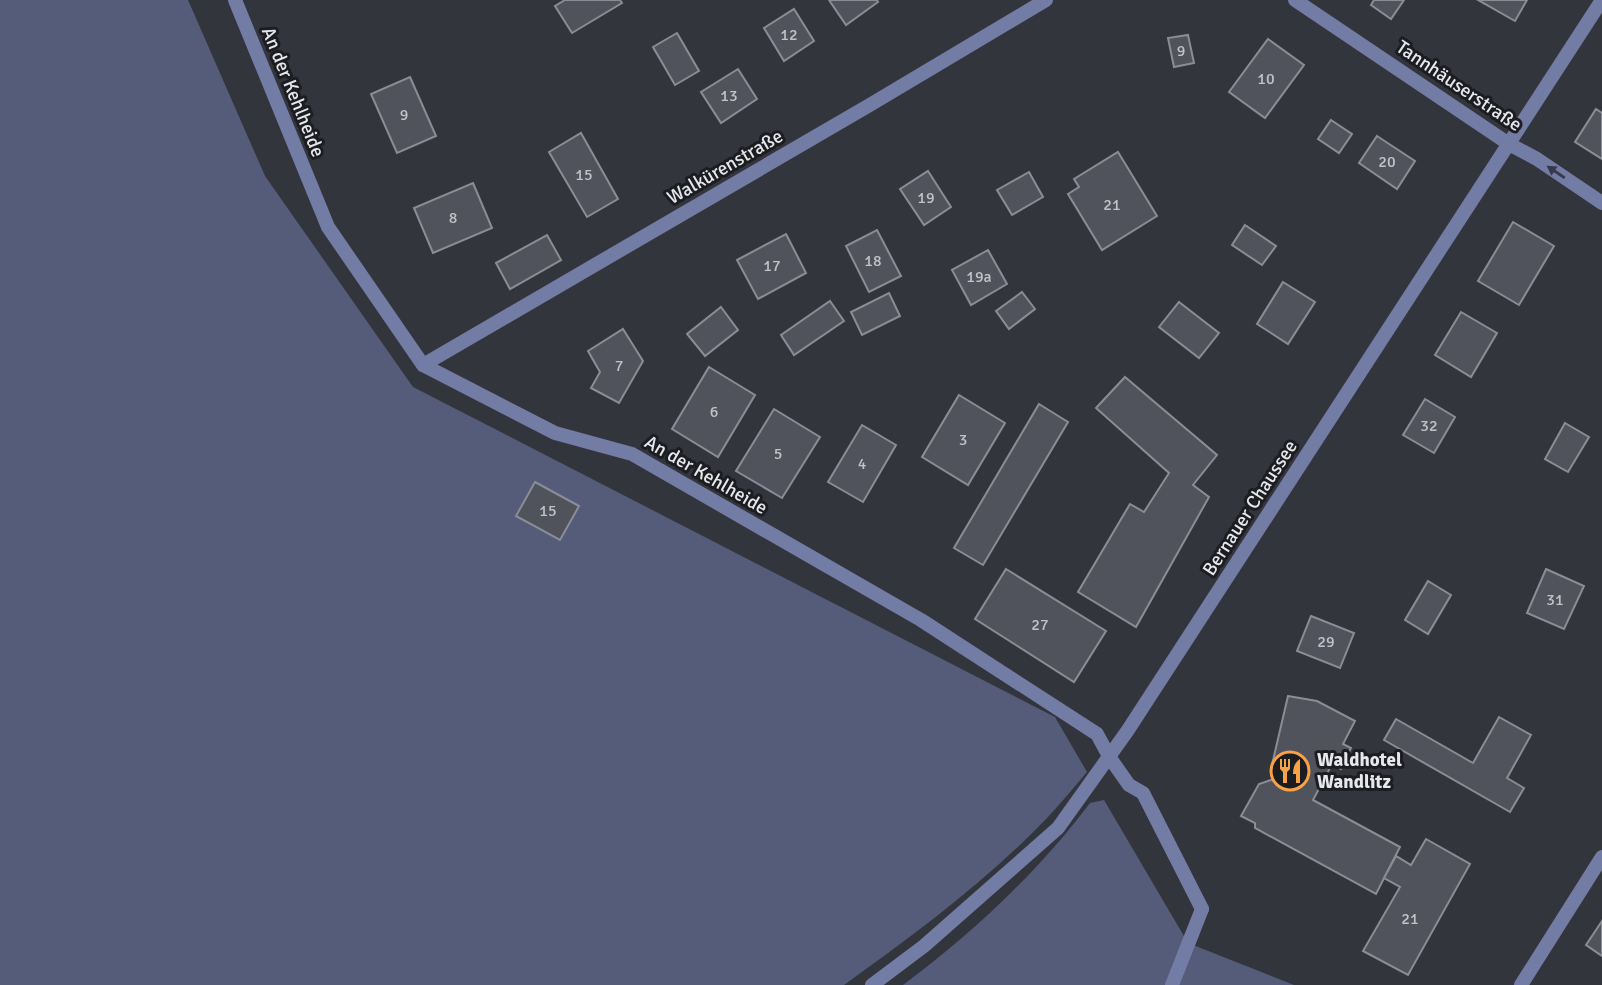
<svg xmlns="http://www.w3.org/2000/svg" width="1602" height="985" viewBox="0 0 1602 985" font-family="Signika,sans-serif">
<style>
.green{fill:#545c7a}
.building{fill:#51535c;stroke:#8b8d96;stroke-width:2}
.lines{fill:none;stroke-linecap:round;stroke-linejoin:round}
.lane{stroke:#727ca5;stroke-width:14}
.street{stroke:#727ca5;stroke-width:14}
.oneway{fill:#363a48}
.labels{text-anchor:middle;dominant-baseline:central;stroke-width:6;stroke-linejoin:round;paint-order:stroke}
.number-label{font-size:16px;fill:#c2c3c9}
.street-label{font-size:19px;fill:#e7e8ed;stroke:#1c1d20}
.poi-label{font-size:19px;font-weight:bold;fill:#e7e8ed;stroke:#1c1d20;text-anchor:start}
</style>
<rect width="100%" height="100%" fill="#33353d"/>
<g class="green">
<path d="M0,0H188L265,176L413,387L1055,717L1087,772C1074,787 1061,803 1048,817C987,881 915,934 844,985H0Z"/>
<path d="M1104,800L1188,943L1294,985H903C973,933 1038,872 1090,803Z"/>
</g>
<g class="building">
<path d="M565,0H620L622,3L572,33L555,6Z"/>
<path d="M829,0H877L878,2L846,25Z"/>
<path d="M1374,0H1404L1391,19L1371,5Z"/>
<path d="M1478,0H1527L1515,21Z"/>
<path d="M794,9L814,41L784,61L764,28Z"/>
<path d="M677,33L699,71L675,85L653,47Z"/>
<path d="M1188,35L1194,63L1174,67L1168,38Z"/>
<path d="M1268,39L1304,65L1265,118L1229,92Z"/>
<path d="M738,69L757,99L721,123L701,92Z"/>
<path d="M410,77L436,136L397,153L371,94Z"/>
<path d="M1596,109L1602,113V159L1575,142Z"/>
<path d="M1331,120L1352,134L1339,153L1318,139Z"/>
<path d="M581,133L618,199L587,217L549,152Z"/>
<path d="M1377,136L1415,161L1397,189L1359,163Z"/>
<path d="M1118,152L1157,216L1102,250L1068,194L1079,187L1074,179Z"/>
<path d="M928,171L951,207L924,225L900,189Z"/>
<path d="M1029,172L1043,197L1012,215L997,190Z"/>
<path d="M473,183L492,228L433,253L414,208Z"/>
<path d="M1513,222L1554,246L1519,305L1478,281Z"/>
<path d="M1245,225L1276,246L1262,265L1232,245Z"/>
<path d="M877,230L901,276L869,292L846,246Z"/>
<path d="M786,234L806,273L758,299L737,260Z"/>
<path d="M547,235L561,260L510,289L496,263Z"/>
<path d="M988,250L1007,284L971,305L952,270Z"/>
<path d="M1283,282L1315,302L1288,344L1257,324Z"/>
<path d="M1022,292L1035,309L1009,329L996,311Z"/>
<path d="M889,293L900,316L862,335L851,312Z"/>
<path d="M830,301L844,321L794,355L781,335Z"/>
<path d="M1179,302L1219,333L1199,358L1159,327Z"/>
<path d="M721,307L738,330L705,356L687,334Z"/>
<path d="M1461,312L1497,333L1471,377L1435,355Z"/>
<path d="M623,329L643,361L619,403L591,388L600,372L588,351Z"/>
<path d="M709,367L755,395L718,457L672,429Z"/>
<path d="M1125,377L1217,455L1193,485L1209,497L1136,627L1078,592L1130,504L1144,512L1169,473L1096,408Z"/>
<path d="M959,395L1005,423L968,485L922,457Z"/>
<path d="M1425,399L1455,417L1434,453L1403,435Z"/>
<path d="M1039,404L1068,422L983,565L954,548Z"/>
<path d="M774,409L820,437L782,498L736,471Z"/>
<path d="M1565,423L1589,437L1568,472L1545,459Z"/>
<path d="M862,425L896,445L863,502L828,482Z"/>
<path d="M535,482L579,506L560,540L516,516Z"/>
<path d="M1006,569L1106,631L1074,682L975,619Z"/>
<path d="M1546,569L1584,586L1564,629L1527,613Z"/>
<path d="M1428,581L1451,595L1428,634L1405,620Z"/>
<path d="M1311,616L1354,633L1340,668L1297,651Z"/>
<path d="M1288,696L1317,701L1355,721L1343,744L1351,748L1341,769L1332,764L1313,800L1400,847L1376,894L1255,828V823L1241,816L1259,784L1274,779L1271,769Z"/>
<path d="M1499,717L1531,735L1507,778L1524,788L1510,812L1384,740L1396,719L1473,763Z"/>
<path d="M1426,839L1470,864L1408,975L1363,951L1400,887L1384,878L1396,856L1411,865Z"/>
<path d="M1602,921V956L1586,945Z"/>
</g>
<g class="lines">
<path class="lane" d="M1172,985L1202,909"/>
<g class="street">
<path d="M235,0L328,227L423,365L555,433L632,454L921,620L1097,734L1110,758L1129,785L1143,793L1202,909"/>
<path d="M1295,0L1509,144L1537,159L1602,203"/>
<path d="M423,365L868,106L1046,0"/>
<path d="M872,985L924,946L1058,828L1128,730L1602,0"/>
<path d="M1521,985L1602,857"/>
</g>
</g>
<defs><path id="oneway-solid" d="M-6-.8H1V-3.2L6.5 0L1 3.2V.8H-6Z" transform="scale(1.75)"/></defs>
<use class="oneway" href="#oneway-solid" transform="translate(1556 172) rotate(-146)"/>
<defs>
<symbol id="restaurant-ring" viewBox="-11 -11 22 22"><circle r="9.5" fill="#1c1d20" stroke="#f7a148" stroke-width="1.5"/><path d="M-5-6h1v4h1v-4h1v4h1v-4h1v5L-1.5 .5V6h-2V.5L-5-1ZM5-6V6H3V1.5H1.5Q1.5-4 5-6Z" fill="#f7a148"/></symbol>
</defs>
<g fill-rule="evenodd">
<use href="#restaurant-ring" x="1268" y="749" width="44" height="44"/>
</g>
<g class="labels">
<g class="number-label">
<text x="789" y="35">12</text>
<text x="1181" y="51">9</text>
<text x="1266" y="79">10</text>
<text x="729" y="96">13</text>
<text x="404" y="115">9</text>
<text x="1387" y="162">20</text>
<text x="584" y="175">15</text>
<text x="926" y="198">19</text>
<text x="1112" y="205">21</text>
<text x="453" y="218">8</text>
<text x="873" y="261">18</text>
<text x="772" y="266">17</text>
<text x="979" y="277">19a</text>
<text x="619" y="366">7</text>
<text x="714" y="412">6</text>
<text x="1429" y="426">32</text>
<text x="963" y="440">3</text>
<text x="778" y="454">5</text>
<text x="862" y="464">4</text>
<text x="548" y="511">15</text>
<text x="1555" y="600">31</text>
<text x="1040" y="625">27</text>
<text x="1326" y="642">29</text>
<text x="1410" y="919">21</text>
</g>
<g class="street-label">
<text transform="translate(1459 86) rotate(34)">Tannhäuserstraße</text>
<text transform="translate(293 92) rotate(68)">An der Kehlheide</text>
<text transform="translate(725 167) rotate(-30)">Walkürenstraße</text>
<text transform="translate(706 475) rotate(30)">An der Kehlheide</text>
<text transform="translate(1250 508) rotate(-57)">Bernauer Chaussee</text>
</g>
<g class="poi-label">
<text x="1317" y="760">Waldhotel<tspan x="1317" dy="22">Wandlitz</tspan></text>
</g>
</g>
</svg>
